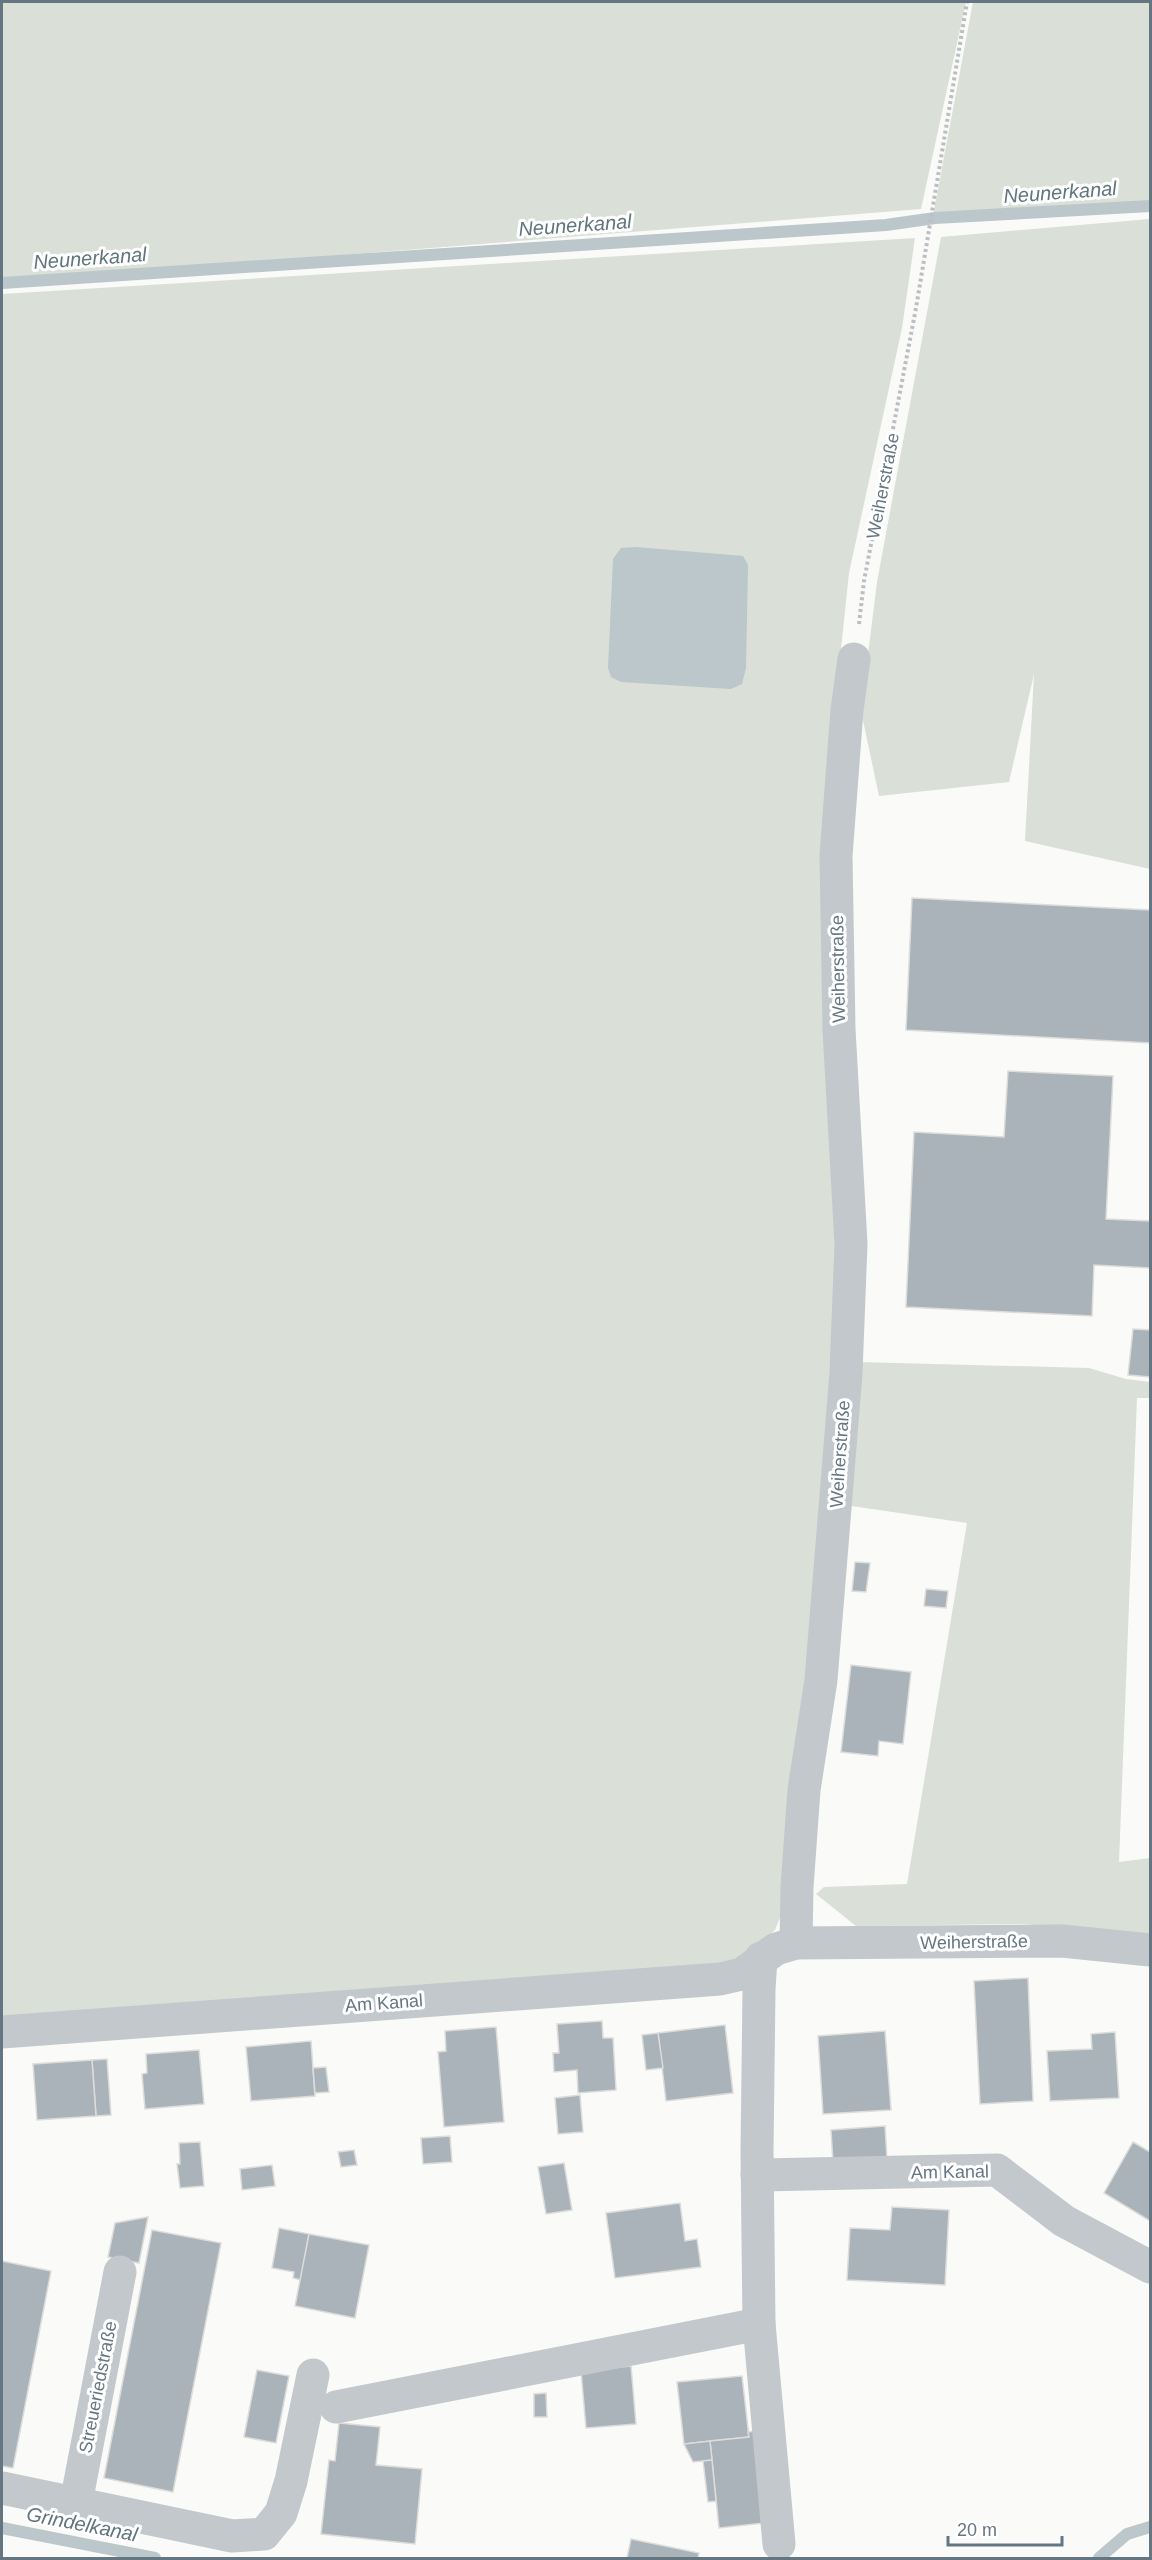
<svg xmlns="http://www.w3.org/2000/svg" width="1152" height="2560" viewBox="0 0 1152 2560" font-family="Arial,sans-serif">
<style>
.green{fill:#dadfd7}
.water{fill:#bbc7cb}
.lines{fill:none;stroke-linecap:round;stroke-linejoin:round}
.stream{stroke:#bbc7cb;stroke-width:12}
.building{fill:#aab3b9;stroke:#dcdcda;stroke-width:1.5}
.path{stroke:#bbbfc2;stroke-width:4;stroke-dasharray:3 3;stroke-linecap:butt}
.minor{stroke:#c3c8cc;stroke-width:33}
.labels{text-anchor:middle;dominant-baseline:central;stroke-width:6;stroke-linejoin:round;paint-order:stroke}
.street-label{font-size:18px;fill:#657683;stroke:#fff}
.water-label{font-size:20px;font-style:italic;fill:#60757c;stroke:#fff}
</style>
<rect width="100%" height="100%" fill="#fafaf8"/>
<g class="green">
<path d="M2,2H966L921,209L2,282Z"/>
<path d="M973,2H1150V204L933,216Z"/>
<path d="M1150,219V869L1025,841L1034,674L1009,782L879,796L861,711L877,582L941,237Z"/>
<path d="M915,238L902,328L849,573L835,706L851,1244L783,1910L775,1930L720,1979L2,2035V294Z"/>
<path d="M857,1362L1089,1368L1126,1379L1150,1382V1398H1137L1119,1862L1150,1858V1934L1023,1924L856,1926L816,1894L824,1887L907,1884L967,1523L845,1505Z"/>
</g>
<path class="water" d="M636,547L743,556L748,565L746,668L742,684L731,689L621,682L611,677L608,668L613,559L621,548Z"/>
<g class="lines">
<g class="stream">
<path d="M2,283L886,225L935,218L1150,206"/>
<path d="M2,2528L155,2558"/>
<path d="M1099,2558L1127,2534L1150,2527"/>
</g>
</g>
<g class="building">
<path d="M912,898L1150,910V1043L906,1030Z"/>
<path d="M1008,1071L1113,1076L1106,1219L1150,1221V1268L1094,1265L1092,1316L906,1307L914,1132L1004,1137Z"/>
<path d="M1133,1329L1150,1330V1377L1128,1375Z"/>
<path d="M855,1562L870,1563L866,1592L852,1591Z"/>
<path d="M926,1589L948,1591L946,1608L924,1606Z"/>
<path d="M851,1665L911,1672L903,1744L879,1741L878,1756L841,1752Z"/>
<path d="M1028,1978L1033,2101L980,2104L974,1981Z"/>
<path d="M602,2021L603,2038H613L616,2090L578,2093L577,2070L554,2072L553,2053H559L557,2024Z"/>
<path d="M725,2025L733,2093L666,2101L658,2033Z"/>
<path d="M496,2027L504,2122L444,2127L438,2052L446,2051L445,2031Z"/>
<path d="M885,2031L891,2110L823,2114L818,2036Z"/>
<path d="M1115,2032L1119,2098L1050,2101L1047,2051L1092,2049L1091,2034Z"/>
<path d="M658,2033L663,2068L646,2070L642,2035Z"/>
<path d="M311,2041L315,2096L251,2101L246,2047Z"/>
<path d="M199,2050L204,2104L145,2109L142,2074L147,2073L146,2054Z"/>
<path d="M107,2059L111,2115L96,2116L92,2060Z"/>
<path d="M92,2060L96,2116L37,2120L33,2064Z"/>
<path d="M326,2067L329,2092L315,2093L313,2068Z"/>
<path d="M580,2095L583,2132L558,2134L555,2098Z"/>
<path d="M885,2126L887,2159L833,2163L831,2130Z"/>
<path d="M450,2136L452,2162L423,2164L421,2138Z"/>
<path d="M200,2142L204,2186L180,2188L177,2164H180L179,2143Z"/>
<path d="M1133,2142L1150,2152V2221L1104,2193Z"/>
<path d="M354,2150L357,2165L341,2167L338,2152Z"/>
<path d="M564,2163L572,2210L546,2214L538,2167Z"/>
<path d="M272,2165L275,2186L242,2190L240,2169Z"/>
<path d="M680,2203L685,2241L697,2239L701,2267L615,2278L606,2213Z"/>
<path d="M892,2207L949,2210L945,2285L847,2280L850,2228L890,2230Z"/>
<path d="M148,2217L139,2263L108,2257L115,2223Z"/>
<path d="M279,2228L309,2234L301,2280L293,2278L294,2272L272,2268Z"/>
<path d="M152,2230L221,2243L173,2492L104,2478Z"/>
<path d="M309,2234L369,2245L355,2318L295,2306Z"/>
<path d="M2,2261L51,2271L13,2468L2,2466Z"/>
<path d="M631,2366L636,2424L586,2428L581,2371Z"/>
<path d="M257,2370L289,2376L276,2443L244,2437Z"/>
<path d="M742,2376L749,2437L684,2444L677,2382Z"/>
<path d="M546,2393L547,2417H534V2394Z"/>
<path d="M339,2423L380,2427L376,2465L422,2469L415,2544L321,2534L329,2460L335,2461Z"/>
<path d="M764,2430L773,2522L719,2528L710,2441L749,2437L748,2432Z"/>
<path d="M710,2441L712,2460L693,2462L684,2444Z"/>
<path d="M712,2460L716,2501L708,2502L703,2461Z"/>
<path d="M631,2539L699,2553L698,2558H627Z"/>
</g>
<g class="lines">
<path class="path" d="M859,624L864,581L916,308L967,2"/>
<g class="minor">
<path d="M796,1943L797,1887L804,1790L821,1680L846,1373L851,1244L839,1029L836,856L847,710L854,659"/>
<path d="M761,1958L759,1989L757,2151L759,2324L779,2544"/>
<path d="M2,2032L720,1979L742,1974L776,1949L796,1943L1062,1941L1150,1950"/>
<path d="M757,2175L997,2170L1064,2221L1150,2267"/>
<path d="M336,2407L759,2324"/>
<path d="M2,2488L232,2536L264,2534L281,2513L291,2481L313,2375"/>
<path d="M76,2503L120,2272"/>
</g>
</g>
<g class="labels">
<g class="street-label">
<text transform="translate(883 486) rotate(-79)">Weiherstraße</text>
<text transform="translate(838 969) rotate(-91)">Weiherstraße</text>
<text transform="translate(840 1454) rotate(-86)">Weiherstraße</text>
<text transform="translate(974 1942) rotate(-1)">Weiherstraße</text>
<text transform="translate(384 2003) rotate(-4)">Am Kanal</text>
<text transform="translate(950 2172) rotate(-1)">Am Kanal</text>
<text transform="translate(98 2387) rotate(-79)">Streueriedstraße</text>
</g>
<g class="water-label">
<text transform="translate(1060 192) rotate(-4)">Neunerkanal</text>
<text transform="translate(575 225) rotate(-4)">Neunerkanal</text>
<text transform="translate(90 258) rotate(-4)">Neunerkanal</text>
<text transform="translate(82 2524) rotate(11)">Grindelkanal</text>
</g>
</g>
<rect width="1152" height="2560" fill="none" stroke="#657683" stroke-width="6"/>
<path d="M948 2536v9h114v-9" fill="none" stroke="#657683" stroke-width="3"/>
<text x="957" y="2536" font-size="18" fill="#657683" stroke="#ffffff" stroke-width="4.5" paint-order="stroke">20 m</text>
</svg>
